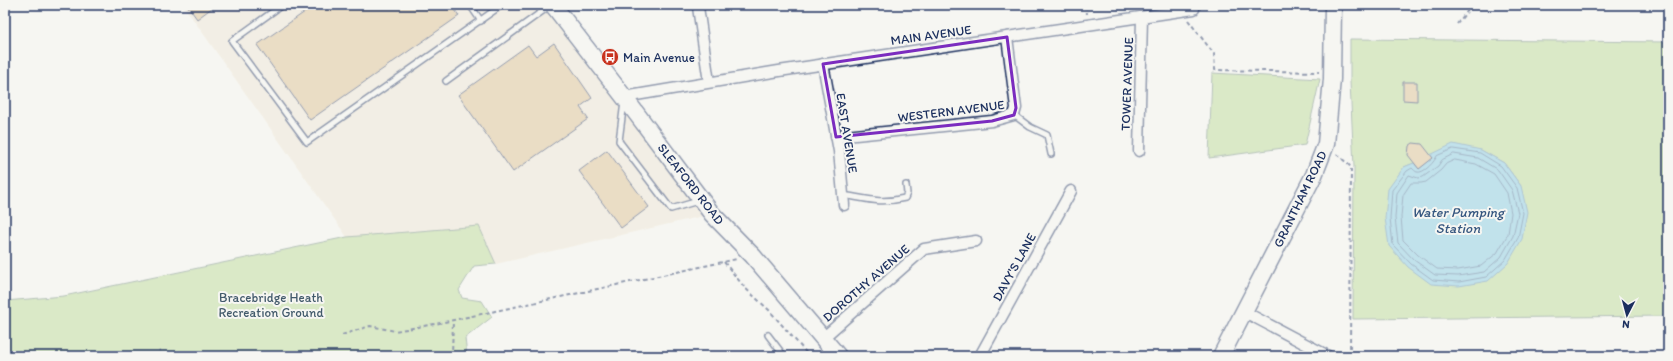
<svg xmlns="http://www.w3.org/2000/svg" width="1673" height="361" viewBox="0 0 1673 361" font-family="Itim,sans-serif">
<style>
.built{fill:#eee5d4}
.green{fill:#b8d993;stroke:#6a8478;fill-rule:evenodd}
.water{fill:#82c9e3;stroke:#598bae}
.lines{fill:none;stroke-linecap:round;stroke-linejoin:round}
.shore{stroke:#446d93;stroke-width:1}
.building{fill:#dbbe8f;stroke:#1b2f5e}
.service-casing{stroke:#1b2f5e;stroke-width:8}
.minor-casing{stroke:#1b2f5e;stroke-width:13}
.primary-casing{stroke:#1b2f5e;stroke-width:19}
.path{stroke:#1b2f5e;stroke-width:2;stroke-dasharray:4 3;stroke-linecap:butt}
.service{stroke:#f6f6f2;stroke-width:5}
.minor{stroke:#f6f6f2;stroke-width:10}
.primary{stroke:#f6f6f2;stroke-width:16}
.marked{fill:none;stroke:#7b2cbf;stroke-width:3;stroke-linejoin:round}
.labels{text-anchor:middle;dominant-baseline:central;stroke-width:4;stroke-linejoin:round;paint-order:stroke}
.street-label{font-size:13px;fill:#1b2f5e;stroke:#f6f6f2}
.poi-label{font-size:13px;fill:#1b2f5e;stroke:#f6f6f2;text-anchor:start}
.park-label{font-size:13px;fill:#425a6b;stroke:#f6f6f2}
.water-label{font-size:14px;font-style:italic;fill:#35567f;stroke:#f6f6f2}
</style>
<rect width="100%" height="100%" fill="#f6f6f2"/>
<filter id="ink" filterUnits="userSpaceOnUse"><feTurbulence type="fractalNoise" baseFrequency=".025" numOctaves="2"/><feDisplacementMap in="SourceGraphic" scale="8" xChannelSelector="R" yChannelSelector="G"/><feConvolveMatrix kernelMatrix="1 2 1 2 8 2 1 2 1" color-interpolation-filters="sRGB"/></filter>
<g filter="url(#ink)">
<path class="built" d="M183,5H553L712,214L496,264L479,226L347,237Z"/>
<g class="green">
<path d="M1350,39L1668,42V316L1353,319L1354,167L1350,82ZM1481,150L1504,163L1521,186L1404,167L1414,163L1419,169L1433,158Z"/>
<path d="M1212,73L1320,79L1305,145L1209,158Z"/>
<path d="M479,226L496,264L474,266L459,290L462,298L482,301L492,317L465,338L467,356H5V301L64,296L347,237Z"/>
</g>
<path class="water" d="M1453,144L1481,150L1504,163L1521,186L1527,212L1522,239L1508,263L1488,281L1459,286L1431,284L1408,267L1389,246L1385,218L1388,189L1404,167L1414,163L1419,169L1432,158L1430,155Z"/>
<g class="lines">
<g class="shore">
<path d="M1453,149L1480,153L1501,166L1517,188L1523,213L1518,238L1505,260L1486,277L1459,282L1433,280L1411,264L1393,245L1390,218L1392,190L1407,171L1412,168C1413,169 1416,172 1417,172C1424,174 1435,161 1437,156Z"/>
<path d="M1454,154L1478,158L1498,170L1512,190L1518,213L1513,236L1501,257L1484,272L1458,276L1435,275L1414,260L1398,243L1395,218L1397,193L1409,175L1418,178L1423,177L1438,166L1442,160Z"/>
<path d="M1455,160L1476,164L1494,174L1507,193L1511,213L1508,234L1497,253L1481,266L1458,270L1437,269L1418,255L1403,240L1401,217L1403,195L1411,183H1421L1426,182L1441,170L1446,164Z"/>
</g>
</g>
<g class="building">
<path d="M187,5H216L197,19Z"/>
<path d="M315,5H452L459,16L310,120L257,45Z"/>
<path d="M554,43L592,98L580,107L588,119L513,172L458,95L528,45L536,56Z"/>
<path d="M1403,82H1417V101L1403,100Z"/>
<path d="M1413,143L1422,144L1433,158L1419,169L1408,155L1409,146Z"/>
<path d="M607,150L649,207L621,228L579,171Z"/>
</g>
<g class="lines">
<defs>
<g id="service">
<path d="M282,5L232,41L307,142L502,5"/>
<path d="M470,5L481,21"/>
<path d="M446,81L551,5"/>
<path d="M624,102L619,141L671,209L698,201"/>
<path d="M1014,115L1030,127L1047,135L1051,154"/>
<path d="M843,195C867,199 880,204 905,198L907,193L906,185"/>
<path d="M768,335L784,356"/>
</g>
<g id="minor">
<path d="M698,7L709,82"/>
<path d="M823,64L839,151L844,205"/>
<path d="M624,97L779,71L1194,9"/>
<path d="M836,137L992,121L1014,115L1016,108L1007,37"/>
<path d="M1139,151L1142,17"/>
<path d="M1243,311L1328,356"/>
<path d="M823,338L924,249L976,241"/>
<path d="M980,356L1071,191"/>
</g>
<g id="primary">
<path d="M553,5L624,97L712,214L753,256L838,356"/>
<path d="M1221,356L1314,175L1326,144L1332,79L1333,5"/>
</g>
</defs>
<use href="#service" class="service-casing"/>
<use href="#minor" class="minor-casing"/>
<use href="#primary" class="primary-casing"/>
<g class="path">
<path d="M1086,5L1087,14"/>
<path d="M1188,20L1214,54L1215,70L1319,72"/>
<path d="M1457,24L1472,5"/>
<path d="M1337,154L1351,167L1350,356"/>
<path d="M724,262L745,288L769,310L809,356"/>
<path d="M342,335L370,326L395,331L435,324L737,259"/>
<path d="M154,356L160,350"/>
<path d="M452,356L453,320"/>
</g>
<use href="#service" class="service"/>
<use href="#minor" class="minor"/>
<use href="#primary" class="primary"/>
</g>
</g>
<path d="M0 0H1673V361H0ZM1007,37L1016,108L1014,115L992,121L836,137L823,64Z" fill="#f6f6f2" fill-opacity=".55" fill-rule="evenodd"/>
<path class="marked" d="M1007,37L1016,108L1014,115L992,121L836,137L823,64Z"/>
<defs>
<symbol id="bus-disc" viewBox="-11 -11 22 22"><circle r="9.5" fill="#c8321e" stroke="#f6f6f2"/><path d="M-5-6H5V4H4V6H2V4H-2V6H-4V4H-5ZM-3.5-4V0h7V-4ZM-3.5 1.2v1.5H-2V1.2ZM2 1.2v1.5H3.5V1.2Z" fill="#fff"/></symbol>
</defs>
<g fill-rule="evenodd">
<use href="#bus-disc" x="600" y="47" width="20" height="20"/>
</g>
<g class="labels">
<g class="street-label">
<text transform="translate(931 35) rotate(-8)">MAIN AVENUE</text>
<text transform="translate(1127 84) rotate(-88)">TOWER AVENUE</text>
<text transform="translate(951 111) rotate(-7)">WESTERN AVENUE</text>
<text transform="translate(847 133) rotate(81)">EAST AVENUE</text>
<text transform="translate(691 184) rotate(52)">SLEAFORD ROAD</text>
<text transform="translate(1300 199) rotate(-64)">GRANTHAM ROAD</text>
<text transform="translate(1014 267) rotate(-61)">DAVY'S LANE</text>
<text transform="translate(866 283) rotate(-41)">DOROTHY AVENUE</text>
</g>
<g class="poi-label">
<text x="623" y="57">Main Avenue</text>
</g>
<g class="park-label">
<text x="271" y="297">Bracebridge Heath<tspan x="271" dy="15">Recreation Ground</tspan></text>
</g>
<g class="water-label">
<text x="1458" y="212">Water Pumping<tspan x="1458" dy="16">Station</tspan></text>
</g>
</g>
<rect width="1673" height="361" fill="none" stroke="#f6f6f2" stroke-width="20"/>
<rect x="10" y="10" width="1653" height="341" fill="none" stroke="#1b2f5e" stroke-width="1.5" filter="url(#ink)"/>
<g transform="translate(1627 315) rotate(186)" stroke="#f6f6f2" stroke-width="3" paint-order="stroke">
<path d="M0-3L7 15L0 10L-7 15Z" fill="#1b2f5e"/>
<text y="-6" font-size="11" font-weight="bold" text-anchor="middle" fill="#1b2f5e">N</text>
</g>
</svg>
